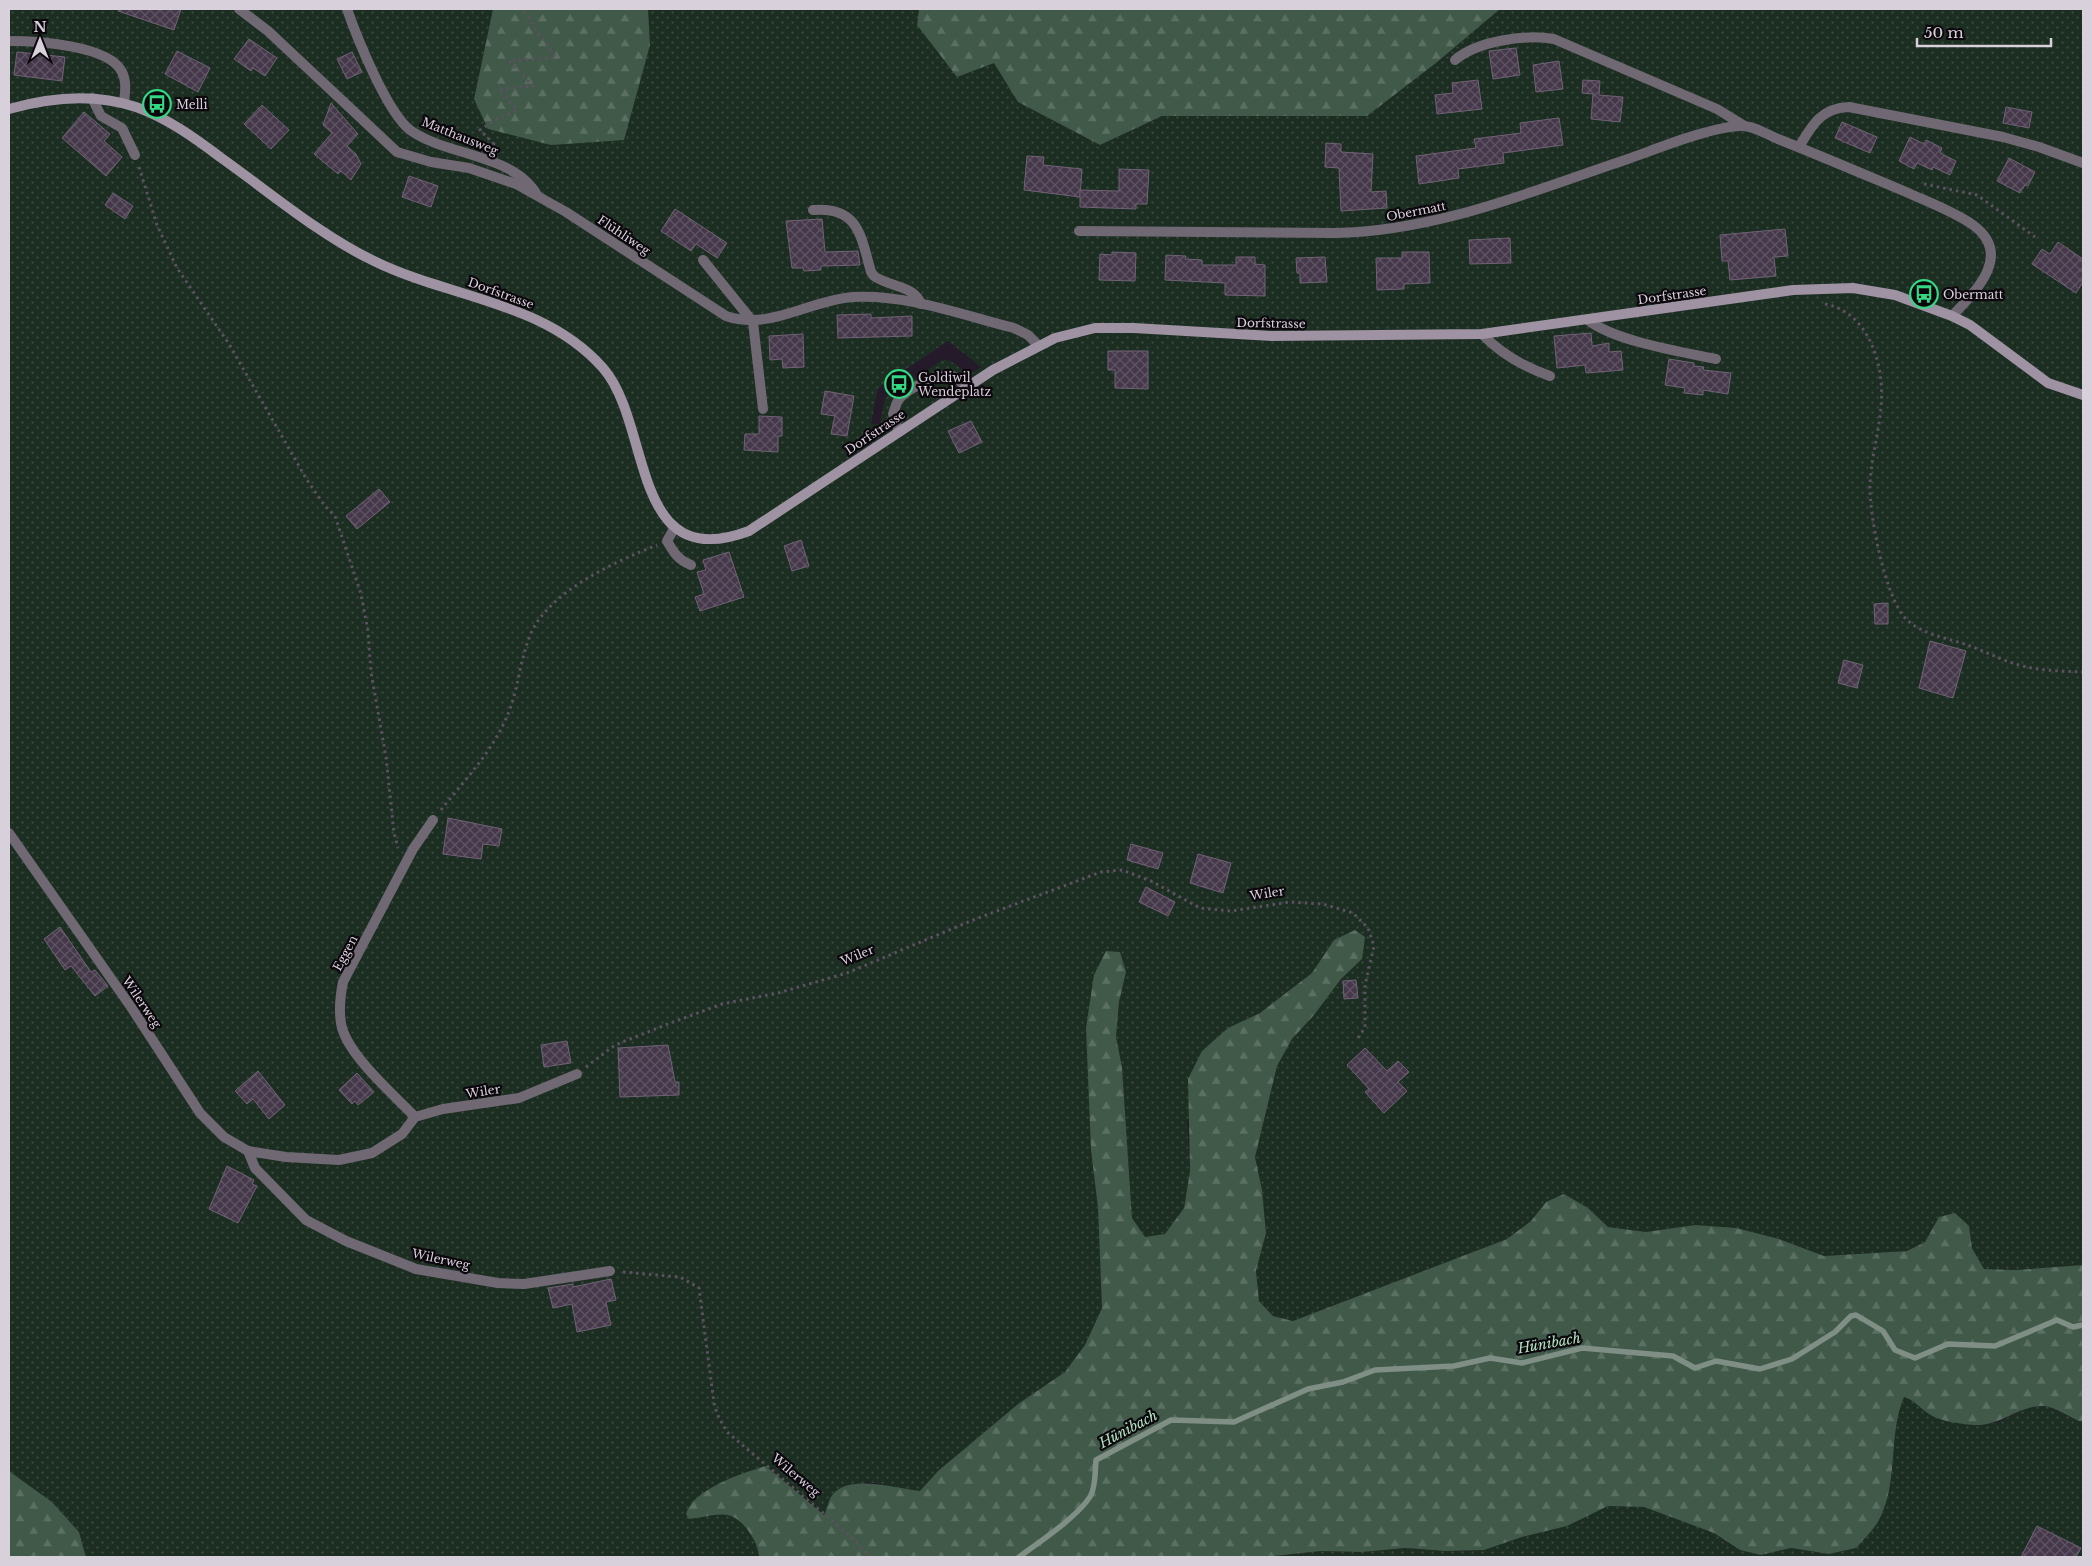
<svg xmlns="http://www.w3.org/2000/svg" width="2092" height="1566" viewBox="0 0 2092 1566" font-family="'Libre Baskerville',serif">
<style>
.grass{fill:url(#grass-dots);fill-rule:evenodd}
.forest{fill:url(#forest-firs)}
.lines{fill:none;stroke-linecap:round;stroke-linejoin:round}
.stream{stroke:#7f8f86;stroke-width:5.5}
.building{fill:url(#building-cross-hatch);stroke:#706275}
.path{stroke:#5b5160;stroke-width:3;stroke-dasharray:2.5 4;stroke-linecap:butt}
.lane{stroke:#706873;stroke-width:10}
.street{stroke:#706873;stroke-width:10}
.secondary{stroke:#9e92a3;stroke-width:10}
.labels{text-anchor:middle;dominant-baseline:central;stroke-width:4.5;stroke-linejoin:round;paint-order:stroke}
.poi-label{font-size:12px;fill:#d8d0db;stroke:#0c070d;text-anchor:start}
.street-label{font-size:12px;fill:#d8d0db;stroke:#0c070d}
.water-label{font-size:14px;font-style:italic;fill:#afe1be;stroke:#0c070d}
</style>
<defs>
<pattern id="grass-dots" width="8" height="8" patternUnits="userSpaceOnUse" patternTransform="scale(1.25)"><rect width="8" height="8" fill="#1c2e22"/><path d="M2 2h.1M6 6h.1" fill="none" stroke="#3c4b42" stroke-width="1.8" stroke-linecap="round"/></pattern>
<pattern id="forest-firs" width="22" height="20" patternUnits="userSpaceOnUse" patternTransform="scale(1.25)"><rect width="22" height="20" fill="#405948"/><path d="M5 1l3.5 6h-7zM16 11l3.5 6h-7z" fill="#5b7062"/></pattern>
<pattern id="building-cross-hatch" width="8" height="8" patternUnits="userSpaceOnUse" patternTransform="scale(1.25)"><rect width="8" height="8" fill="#45384a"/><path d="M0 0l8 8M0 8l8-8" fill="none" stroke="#5f5464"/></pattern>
</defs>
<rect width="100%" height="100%" fill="#251a2a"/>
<g class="grass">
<path d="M9,9H493L474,99L650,45L648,9H919L917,25L994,63L1018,102L1100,145L1162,116H1367L1436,63L1500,9H2083V1265L2016,1270L1984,1269L1972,1248L1969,1226L1939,1217L1925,1242L1907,1251L1824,1256L1779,1239L1695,1225L1646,1232L1608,1227L1588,1208L1546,1202L1531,1221L1507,1239L1293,1321L1273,1316L1259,1301L1256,1271L1266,1233L1262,1190L1255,1157L1277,1066L1292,1039L1314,1015L1341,979L1362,959L1334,940L1312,973L1260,1013L1228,1028L1187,1122L1190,1171L1184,1208L1165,1235L1144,1237L1132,1218L1122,1067L1116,1037L1119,1002L1126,972L1120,952L1091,1150L1098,1208L1102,1308L1085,1345L1065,1372L1018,1404L938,1471L920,1492L868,1482L832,1496L825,1515L766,1466L699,1518C724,1511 737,1512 751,1535C755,1541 759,1550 759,1557H86L79,1532L52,1502L9,1471ZM948,341L981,367L969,375L952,362L944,359L885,398L880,424H871L878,388Z"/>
<path d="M1904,1397L1914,1400L1927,1413L1943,1419L1974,1425L1999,1422L2028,1407L2046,1406L2079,1421H2083V1557H1266L1321,1551L1362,1552L1406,1548L1445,1551L1484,1550L1522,1537L1567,1526L1608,1506L1644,1507L1714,1533L1740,1550L1761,1555L1791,1548L1829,1554L1856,1548C1864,1539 1875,1529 1880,1518C1899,1481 1888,1434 1904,1397Z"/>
</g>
<g class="forest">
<path d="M493,9H648L650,45L624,140L551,145L488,129L474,99Z"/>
<path d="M919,9H1500L1436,63L1367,116H1162L1100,145L1018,102L994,63L957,77L917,25Z"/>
<path d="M1355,930L1365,937L1362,959L1341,979L1314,1015L1292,1039L1277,1066L1255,1157L1262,1190L1266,1233L1256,1271L1259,1301L1273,1316L1293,1321L1507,1239L1531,1221L1546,1202L1564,1194L1588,1208L1608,1227L1646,1232L1695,1225L1736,1228L1779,1239L1824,1256L1907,1251L1925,1242L1939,1217L1955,1213L1969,1226L1972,1248L1984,1269L2016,1270L2083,1265V1421H2079C2069,1417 2055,1407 2044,1406C2019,1405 2002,1426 1974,1425C1960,1424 1937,1421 1926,1412C1918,1406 1914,1400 1904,1397C1888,1434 1899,1480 1880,1518C1875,1529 1864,1539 1856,1548L1829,1554L1791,1548L1761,1555L1740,1550L1714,1533L1644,1507L1608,1506L1567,1526L1522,1537L1484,1550L1445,1551L1406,1548L1362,1552L1321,1551L1266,1557H759C759,1550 755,1541 751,1535C732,1505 718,1516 689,1519L686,1514C693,1489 743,1473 766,1466L824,1515C827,1510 828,1502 831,1497C846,1472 897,1489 920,1491L938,1471L1018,1404L1065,1372L1085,1345L1102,1308L1098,1208L1091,1150L1086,1028L1094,975L1106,951L1120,952L1126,972L1119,1002L1116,1037L1122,1067L1132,1218L1145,1237L1165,1234L1184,1208L1190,1171L1188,1079L1202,1051L1228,1028L1260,1013L1312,973L1334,940Z"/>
<path d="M9,1471L52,1502L79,1532L86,1557H9Z"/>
</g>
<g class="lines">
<path class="stream" d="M1019,1557C1038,1543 1079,1516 1091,1495C1096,1484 1095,1471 1096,1460L1171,1420L1234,1422L1308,1389L1343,1382L1375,1370L1454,1366L1490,1358L1522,1363L1582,1348L1673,1356L1695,1368L1716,1361L1760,1369L1792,1359L1835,1332L1851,1316L1856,1315L1883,1331L1895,1350L1915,1358L1948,1344L1995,1346L2057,1320L2073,1327L2083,1325"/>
</g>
<g class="building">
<path d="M119,9H181L174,30L118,11Z"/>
<path d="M249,39L277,58L265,76L253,68L251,71L234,59Z"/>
<path d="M1516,48L1520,75L1493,79L1489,51Z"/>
<path d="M177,51L210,68L198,92L165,74Z"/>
<path d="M17,52L65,57L62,81L14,75Z"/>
<path d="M352,52L362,72L347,79L337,59Z"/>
<path d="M1559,61L1563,89L1536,92L1533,65Z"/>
<path d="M1478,80L1482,109L1437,114L1435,95L1453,93L1452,83Z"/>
<path d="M1583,80L1600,81L1599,95L1623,97L1620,122L1591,119L1593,94L1582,93Z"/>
<path d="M331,103L358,134L347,146L356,154L361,164L351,180L341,171L338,174L314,154L332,133L323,125Z"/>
<path d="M262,105L289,130L271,149L244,124Z"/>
<path d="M2006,107L2032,112L2029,128L2003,123Z"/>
<path d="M84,112L110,134L104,141L122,157L106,176L62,138Z"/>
<path d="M1559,118L1563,145L1503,153L1504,163L1458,169L1459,178L1419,184L1416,156L1476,148L1474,139L1521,133L1520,123Z"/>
<path d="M1842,122L1877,137L1870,153L1835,138Z"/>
<path d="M1910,137L1924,144L1926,140L1942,148L1940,153L1956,161L1950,175L1933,167L1932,170L1917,163L1914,169L1899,161Z"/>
<path d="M1326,143L1341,144V152L1373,154L1371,192L1386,191L1387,208L1341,211L1339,168L1325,167Z"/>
<path d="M1027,156L1044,157L1043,165L1082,169L1080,197L1024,190Z"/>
<path d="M2009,158L2035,172L2028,186L2025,185L2020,193L1997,181Z"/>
<path d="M1119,169L1149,170L1147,204H1136V209L1080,207V190L1119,191Z"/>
<path d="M409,176L438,186L431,207L402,197Z"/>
<path d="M113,193L133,206L125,219L105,205Z"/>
<path d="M675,209L727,243L717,258L696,244L691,251L661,231Z"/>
<path d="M822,219L825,252L858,251L860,265L821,266V270L804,271L803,268H792L786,221Z"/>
<path d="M1785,229L1788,256L1774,257L1776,276L1730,280L1728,261H1722L1720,235Z"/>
<path d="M1510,238L1511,263L1470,264L1469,240Z"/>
<path d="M2058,242L2083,259V282L2076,293L2032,264L2042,249L2050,254Z"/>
<path d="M1112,252L1136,253L1135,281L1099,280L1100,254L1112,255Z"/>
<path d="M1402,252H1429L1430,283L1404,284V289L1377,290L1376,258H1402Z"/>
<path d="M1166,255L1186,256L1185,259L1202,260V265H1236V257H1255V264L1265,265V296L1225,295V283L1165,280Z"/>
<path d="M1325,257L1327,282L1300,283V273H1297L1296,258Z"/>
<path d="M871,314V318L912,316V336L838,338L837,315Z"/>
<path d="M1591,333L1592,346L1609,343V352L1621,351L1623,370L1586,373L1585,365L1557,368L1554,336Z"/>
<path d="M803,334L804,367L783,368L782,359L770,360L769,336Z"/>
<path d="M1108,351H1148V389L1115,388V370H1108Z"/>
<path d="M1669,359L1694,363V366L1704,367L1703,370L1731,373L1728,394L1703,390V395L1684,393L1685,388L1665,385Z"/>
<path d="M825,391L854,396L847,436L831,434L835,416L821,414Z"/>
<path d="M759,416L782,417V436H778V452L744,450L745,434H759Z"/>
<path d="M971,421L982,442L959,453L948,431Z"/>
<path d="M379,489L390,502L357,529L346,516Z"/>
<path d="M801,540L809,566L792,571L784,546Z"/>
<path d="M729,552L744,597L700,611L695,597L704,594L697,572L706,570L703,560Z"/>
<path d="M1888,603V624H1875L1874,604Z"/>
<path d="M1930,641L1966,651L1953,698L1919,688Z"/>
<path d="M1844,660L1863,665L1857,688L1838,683Z"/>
<path d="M448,818L502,829L499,846L483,844L481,859L443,854Z"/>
<path d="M1131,844L1163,853L1158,869L1127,860Z"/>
<path d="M1198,854L1231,863L1223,893L1190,883Z"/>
<path d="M1146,887L1175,902L1168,916L1139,902Z"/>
<path d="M60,927L91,972L95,970L108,986L95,996L71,966L65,970L44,939Z"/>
<path d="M1356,980L1358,998L1344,999L1343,981Z"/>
<path d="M567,1041L571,1063L544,1067L541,1045Z"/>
<path d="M668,1045L675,1082H679V1095L620,1097L618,1048Z"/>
<path d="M1365,1048L1387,1071L1398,1061L1409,1072L1398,1082L1407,1091L1384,1113L1365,1092L1369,1089L1347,1065Z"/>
<path d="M258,1071L285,1105L269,1119L253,1099L247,1104L235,1091Z"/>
<path d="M357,1073L374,1092L358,1105L355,1101L352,1104L339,1090Z"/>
<path d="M227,1166L254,1180L252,1184L257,1186L238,1223L209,1209Z"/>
<path d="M611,1279L616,1300L606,1302L611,1325L577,1332L572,1304L553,1308L548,1288L573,1284V1287Z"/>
<path d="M2037,1526L2081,1548L2076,1557H2021Z"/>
</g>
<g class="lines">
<g class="path">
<path d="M487,144H494L480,130L495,120L517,110L499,89L533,86L509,61L556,58L522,9"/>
<path d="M139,167L157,225L177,268L229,344L307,480L325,506L335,516L361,594L368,631L371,672L386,757L394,833L398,848"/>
<path d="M1924,184L1977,195L2035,237"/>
<path d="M1825,304C1869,312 1885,366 1881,406C1879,433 1871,458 1870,484C1869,515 1885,596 1905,618C1921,635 1949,638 1970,646C1989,653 2007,663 2027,667C2045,671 2065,671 2083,672"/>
<path d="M441,810C467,777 497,747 511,706C519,682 521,657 531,633C551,590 615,562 657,545"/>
<path d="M586,1067L615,1045L668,1024L722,1004L778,993L847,973L973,920L1101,872L1122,870L1151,881L1200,908L1231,911L1290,902L1323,904L1353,913L1368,928L1374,946L1365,985V1027L1357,1040"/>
<path d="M623,1272L680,1277L699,1288L714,1403L717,1414L727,1432L849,1535L870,1557"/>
</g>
<g class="lane">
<path d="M347,9C357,38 387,112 410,130C446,156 514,154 537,195"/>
<path d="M92,98L101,116L122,128L135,155"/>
<path d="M813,210C859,206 861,237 871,272L874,276C889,287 914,285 921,304"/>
<path d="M703,260L753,322L763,409"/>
<path d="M1588,320C1614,341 1682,352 1716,359"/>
<path d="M1482,334C1501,354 1524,367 1550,376"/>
<path d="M899,432L893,414C895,409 896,403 899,399C907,389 943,370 955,377C960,379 962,384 965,389"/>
<path d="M675,527L667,541C674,553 678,560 691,565"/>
<path d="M415,1117C393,1094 351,1058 342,1028C338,1012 340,997 343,982L413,849L433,820"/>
<path d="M248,1151L255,1168L306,1220L346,1241L416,1269L498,1283L524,1284L610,1271"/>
<path d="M248,1151L286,1157L339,1160L372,1153L402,1134L415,1117L443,1109L519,1098L577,1074"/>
</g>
<g class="street">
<path d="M239,9L268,31L397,152L431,162L469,168L516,184L566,212L726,316C769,331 810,300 853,297C907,294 962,315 1014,328L1028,335L1038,345"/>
<path d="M9,41C36,41 109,45 122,72C127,82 125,93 124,103"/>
<path d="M1455,60C1477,41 1526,34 1554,39L1717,109L1743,125"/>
<path d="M1799,147C1812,125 1821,108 1849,107L2003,137L2039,147L2083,163"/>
<path d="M1079,231L1335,233C1438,231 1532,191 1628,159C1659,148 1710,127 1741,126C1752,125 1768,135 1778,139C1821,156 1863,174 1906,192C1928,202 1953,211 1973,225C2014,255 1975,292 1952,316"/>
<path d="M9,833L131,1007L200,1113L224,1137L248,1151"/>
</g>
<path class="secondary" d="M9,109C51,97 94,93 136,107C167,118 195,138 220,157C268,191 321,236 374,261C449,298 544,301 603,368C653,425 629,576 749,531L993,370L1055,338L1095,328H1134L1272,336L1482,334L1793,290L1853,288L1895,295L1952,316L1970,325L2048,383L2083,395"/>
</g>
<defs>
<symbol id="bus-ring" viewBox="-11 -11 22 22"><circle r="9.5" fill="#0c070d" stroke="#32d882" stroke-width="1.5"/><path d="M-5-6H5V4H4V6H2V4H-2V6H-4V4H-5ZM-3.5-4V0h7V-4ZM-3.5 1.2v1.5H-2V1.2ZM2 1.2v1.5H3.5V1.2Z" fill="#32d882"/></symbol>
</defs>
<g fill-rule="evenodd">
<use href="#bus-ring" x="141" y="88" width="32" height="32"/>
<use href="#bus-ring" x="1908" y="278" width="32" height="32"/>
<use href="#bus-ring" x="883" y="368" width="32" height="32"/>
</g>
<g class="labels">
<g class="poi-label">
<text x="176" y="104">Melli</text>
<text x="1943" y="294">Obermatt</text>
<text x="918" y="377">Goldiwil<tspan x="918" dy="14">Wendeplatz</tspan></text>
</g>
<g class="street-label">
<text transform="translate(460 136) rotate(22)">Matthausweg</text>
<text transform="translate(1416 211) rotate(-11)">Obermatt</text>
<text transform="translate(624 235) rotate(34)">Flühliweg</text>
<text transform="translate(501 293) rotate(20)">Dorfstrasse</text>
<text transform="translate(1672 295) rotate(-8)">Dorfstrasse</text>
<text transform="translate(1271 323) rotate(1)">Dorfstrasse</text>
<text transform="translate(875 432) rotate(-34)">Dorfstrasse</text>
<text transform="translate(1267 893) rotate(-9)">Wiler</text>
<text transform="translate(345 953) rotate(-62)">Eggen</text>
<text transform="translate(857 955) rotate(-22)">Wiler</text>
<text transform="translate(142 1002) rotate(56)">Wilerweg</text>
<text transform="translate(483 1091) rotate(-9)">Wiler</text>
<text transform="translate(441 1259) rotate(12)">Wilerweg</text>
<text transform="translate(796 1475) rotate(40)">Wilerweg</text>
</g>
<g class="water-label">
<text transform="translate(1549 1343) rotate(-10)">Hünibach</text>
<text transform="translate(1128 1429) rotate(-28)">Hünibach</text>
</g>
</g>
<rect width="2092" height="1566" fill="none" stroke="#d8d0db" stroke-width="20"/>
<g transform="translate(40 40)" stroke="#0c070d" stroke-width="4" paint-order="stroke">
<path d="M0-4L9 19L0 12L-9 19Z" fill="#d8d0db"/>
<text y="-8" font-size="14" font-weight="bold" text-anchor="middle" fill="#d8d0db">N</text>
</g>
<path d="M1917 38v8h134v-8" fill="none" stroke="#d8d0db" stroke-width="2.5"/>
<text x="1924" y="38" font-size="15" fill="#d8d0db" stroke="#0c070d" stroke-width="4" paint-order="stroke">50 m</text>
</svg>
